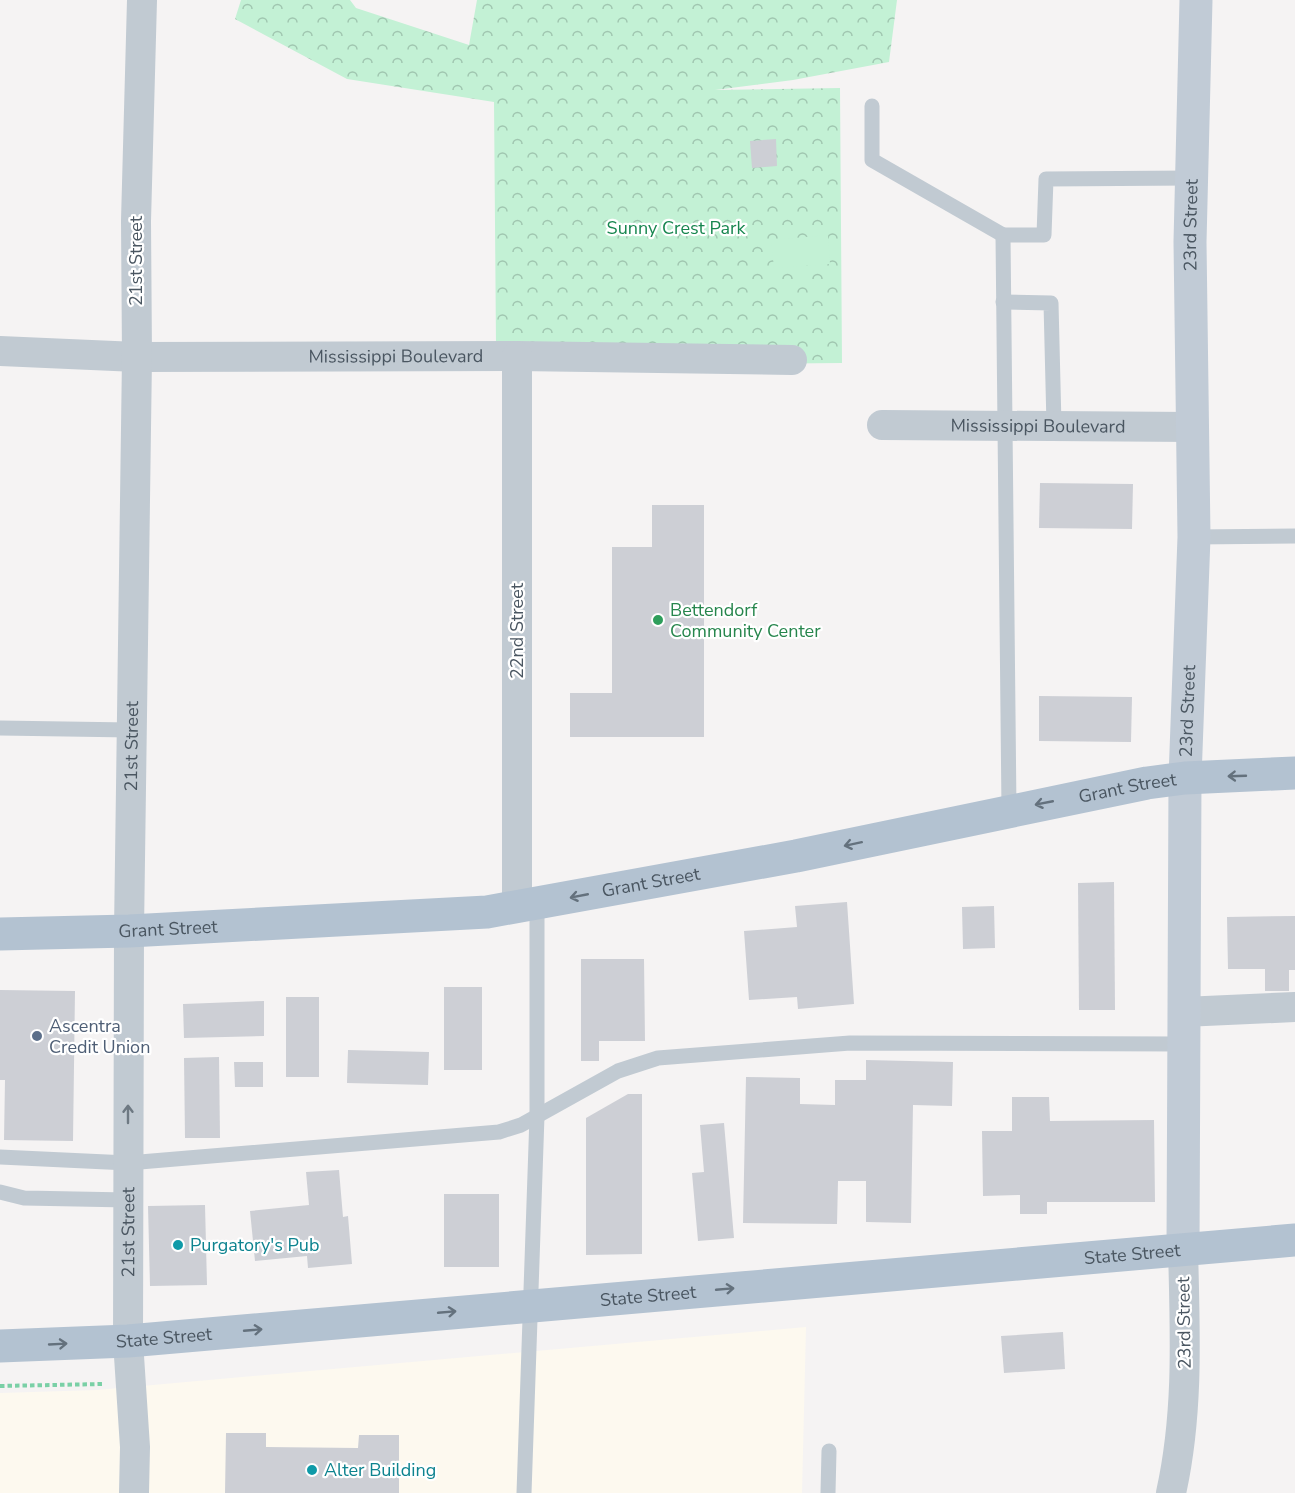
<svg xmlns="http://www.w3.org/2000/svg" width="1295" height="1493" viewBox="0 0 1295 1493" font-family="'Nunito Sans',sans-serif">
<style>
.commercial{fill:#fdf9ef}
.forest{fill:url(#forest-crowns)}
.pitch{fill:#c3f1d5}
.building{fill:#cdcfd5}
.lines{fill:none;stroke-linecap:round;stroke-linejoin:round}
.path{stroke:#7ad0a6;stroke-width:4;stroke-dasharray:4.5 3;stroke-linecap:butt}
.lane{stroke:#c1cad2;stroke-width:15}
.street{stroke:#c1cad2;stroke-width:30}
.secondary{stroke:#c1cbd6;stroke-width:33}
.primary{stroke:#b3c2d1;stroke-width:33}
.oneway{stroke:#64717d}
.oneway2{stroke:#6e7983}
.leisure-dot{fill:#2e9e5b;stroke:#fff;stroke-width:2}
.service-dot{fill:#5c6f8a;stroke:#fff;stroke-width:2}
.culture-dot{fill:#0f9aa8;stroke:#fff;stroke-width:2}
.labels{text-anchor:middle;dominant-baseline:central;stroke-width:4.5;stroke-linejoin:round;paint-order:stroke}
.street-label{font-size:18px;fill:#4a5661;stroke:#fff}
.park-label{font-size:18px;fill:#17864f;stroke:#fff}
.leisure-label{font-size:18px;fill:#27864d;stroke:#fff;text-anchor:start}
.service-label{font-size:18px;fill:#4e5e75;stroke:#fff;text-anchor:start}
.culture-label{font-size:18px;fill:#0d838f;stroke:#fff;text-anchor:start}
</style>
<defs>
<pattern id="forest-crowns" width="20" height="18" patternUnits="userSpaceOnUse" patternTransform="scale(1.5)"><rect width="20" height="18" fill="#c3f1d5"/><path d="M2 6a3 3 0 1 1 6 0M12 15a3 3 0 1 1 6 0" fill="none" stroke="#a0c6b0"/></pattern>
</defs>
<rect width="100%" height="100%" fill="#f5f3f3"/>
<path class="commercial" d="M806,1327L802,1493H0V1393L97,1390Z"/>
<path class="forest" d="M241,0H350L356,8L469,45L477,0H897L889,62L793,80L715,90L840,88L842,363L537,366L496,344L494,102L347,79L235,19Z"/>
<path class="pitch" d="M828,235L830,264L774,268L771,240Z"/>
<g class="building">
<path d="M776,139L777,166L752,168L750,141Z"/>
<path d="M1040,483L1133,484L1132,529L1039,528Z"/>
<path d="M652,505H704V737H570V693H612V547H652Z"/>
<path d="M1039,696L1132,697L1131,742L1039,741Z"/>
<path d="M1114,882L1115,1010H1079L1078,883Z"/>
<path d="M847,902L854,1004L798,1009L797,997L749,1000L744,931L797,927L795,906Z"/>
<path d="M994,906L995,948L963,949L962,907Z"/>
<path d="M1295,916V970H1289V991H1265V969H1228L1227,917Z"/>
<path d="M581,959H644L645,1041H599V1061H581Z"/>
<rect x="444" y="987" width="38" height="83"/>
<path d="M0,990L75,991L73,1141L4,1140L5,1080H0Z"/>
<rect x="286" y="997" width="33" height="80"/>
<path d="M264,1001V1036L184,1038L183,1004Z"/>
<path d="M348,1050L429,1052L428,1085L347,1083Z"/>
<path d="M219,1057L220,1138H185L184,1058Z"/>
<path d="M866,1060L953,1062L952,1106L913,1105L911,1223L866,1222V1181H838L837,1224L743,1223L746,1077L800,1078V1104L835,1105V1080H866Z"/>
<path d="M234,1062H263V1087H235Z"/>
<path d="M628,1094H642V1254L586,1255V1118Z"/>
<path d="M1012,1097H1049L1050,1121L1154,1120L1155,1202H1047V1214H1020V1195L983,1196L982,1131H1012Z"/>
<path d="M724,1123L734,1238L698,1241L692,1173L704,1172L700,1125Z"/>
<path d="M339,1170L343,1217L348,1216L352,1264L308,1268L307,1256L255,1261L250,1211L309,1205L306,1172Z"/>
<rect x="444" y="1194" width="55" height="73"/>
<path d="M205,1205L207,1285L150,1286L148,1206Z"/>
<path d="M1063,1332L1065,1369L1004,1373L1001,1336Z"/>
<path d="M226,1433H266V1447L358,1448L359,1435H399V1493H225Z"/>
</g>
<g class="lines">
<path class="path" d="M0,1386L103,1384"/>
<g class="lane">
<path d="M872,106V160L1003,235"/>
<path d="M1003,302L1051,303L1054,425"/>
<path d="M1194,537L1295,536"/>
<path d="M0,728L131,730"/>
<path d="M1009,810L1003,235H1044L1046,179L1192,178"/>
<path d="M0,1157L128,1163L499,1132L521,1125L618,1071L658,1058L850,1043L1183,1044"/>
<path d="M0,1192L24,1198L128,1200"/>
<path d="M524,1493L537,1116V905"/>
<path d="M828,1493L829,1451"/>
</g>
<g class="street">
<path id="s1" d="M0,351L137,357L517,356L792,360"/>
<path id="s2" d="M882,425L1192,427"/>
<path d="M517,906V356"/>
<path d="M1183,1012L1295,1007"/>
<path id="s3" d="M134,1493L135,1447L128,1341L129,931L137,357L136,221L142,0"/>
<path d="M1171,1493C1189,1412 1185,1331 1183,1249"/>
</g>
<path class="secondary" id="s4" d="M1183,1249L1185,778L1194,537L1190,242L1196,0"/>
<g class="primary">
<path id="s5" d="M0,934L129,931L487,912L796,856L1147,783L1185,778L1295,773"/>
<path id="s6" d="M0,1346L128,1341L1295,1240"/>
</g>
</g>
<defs><path id="oneway-shaft" d="M-6 0H5M1.5-3L5.5 0L1.5 3" fill="none" stroke-width="1.6" stroke-linecap="round" stroke-linejoin="round" transform="scale(1.5)"/></defs>
<g class="oneway">
<use href="#oneway-shaft" transform="translate(1237 776) rotate(178)"/>
<use href="#oneway-shaft" transform="translate(1044 803) rotate(169)"/>
<use href="#oneway-shaft" transform="translate(853 844) rotate(168)"/>
<use href="#oneway-shaft" transform="translate(579 896) rotate(169)"/>
<use href="#oneway-shaft" transform="translate(725 1289) rotate(-5)"/>
<use href="#oneway-shaft" transform="translate(447 1312) rotate(-5)"/>
<use href="#oneway-shaft" transform="translate(253 1330) rotate(-5)"/>
<use href="#oneway-shaft" transform="translate(58 1344) rotate(-3)"/>
</g>
<use class="oneway2" href="#oneway-shaft" transform="translate(128 1114) rotate(-90)"/>
<circle class="leisure-dot" cx="658" cy="620" r="6"/>
<circle class="service-dot" cx="37" cy="1036" r="6"/>
<g class="culture-dot">
<circle cx="178" cy="1245" r="6"/>
<circle cx="312" cy="1470" r="6"/>
</g>
<g class="labels">
<g class="street-label">
<text stroke="none"><textPath href="#s4" startOffset="1024">23rd Street</textPath></text>
<text transform="translate(136 261) rotate(-90)">21st Street</text>
<text stroke="none"><textPath href="#s1" startOffset="396">Mississippi Boulevard</textPath></text>
<text stroke="none"><textPath href="#s2" startOffset="156">Mississippi Boulevard</textPath></text>
<text transform="translate(517 631) rotate(-90)">22nd Street</text>
<text stroke="none"><textPath href="#s4" startOffset="538">23rd Street</textPath></text>
<text stroke="none"><textPath href="#s3" startOffset="747">21st Street</textPath></text>
<text stroke="none"><textPath href="#s5" startOffset="1140">Grant Street</textPath></text>
<text stroke="none"><textPath href="#s5" startOffset="654">Grant Street</textPath></text>
<text stroke="none"><textPath href="#s5" startOffset="168">Grant Street</textPath></text>
<text stroke="none"><textPath href="#s3" startOffset="261">21st Street</textPath></text>
<text stroke="none"><textPath href="#s6" startOffset="1136">State Street</textPath></text>
<text stroke="none"><textPath href="#s6" startOffset="650">State Street</textPath></text>
<text transform="translate(1184 1323) rotate(-91)">23rd Street</text>
<text stroke="none"><textPath href="#s6" startOffset="164">State Street</textPath></text>
</g>
<g class="park-label">
<text x="676" y="228">Sunny Crest Park</text>
</g>
<g class="leisure-label">
<text x="670" y="610">Bettendorf<tspan x="670" dy="21">Community Center</tspan></text>
</g>
<g class="service-label">
<text x="49" y="1026">Ascentra<tspan x="49" dy="21">Credit Union</tspan></text>
</g>
<g class="culture-label">
<text x="190" y="1245">Purgatory's Pub</text>
<text x="324" y="1470">Alter Building</text>
</g>
</g>
</svg>
